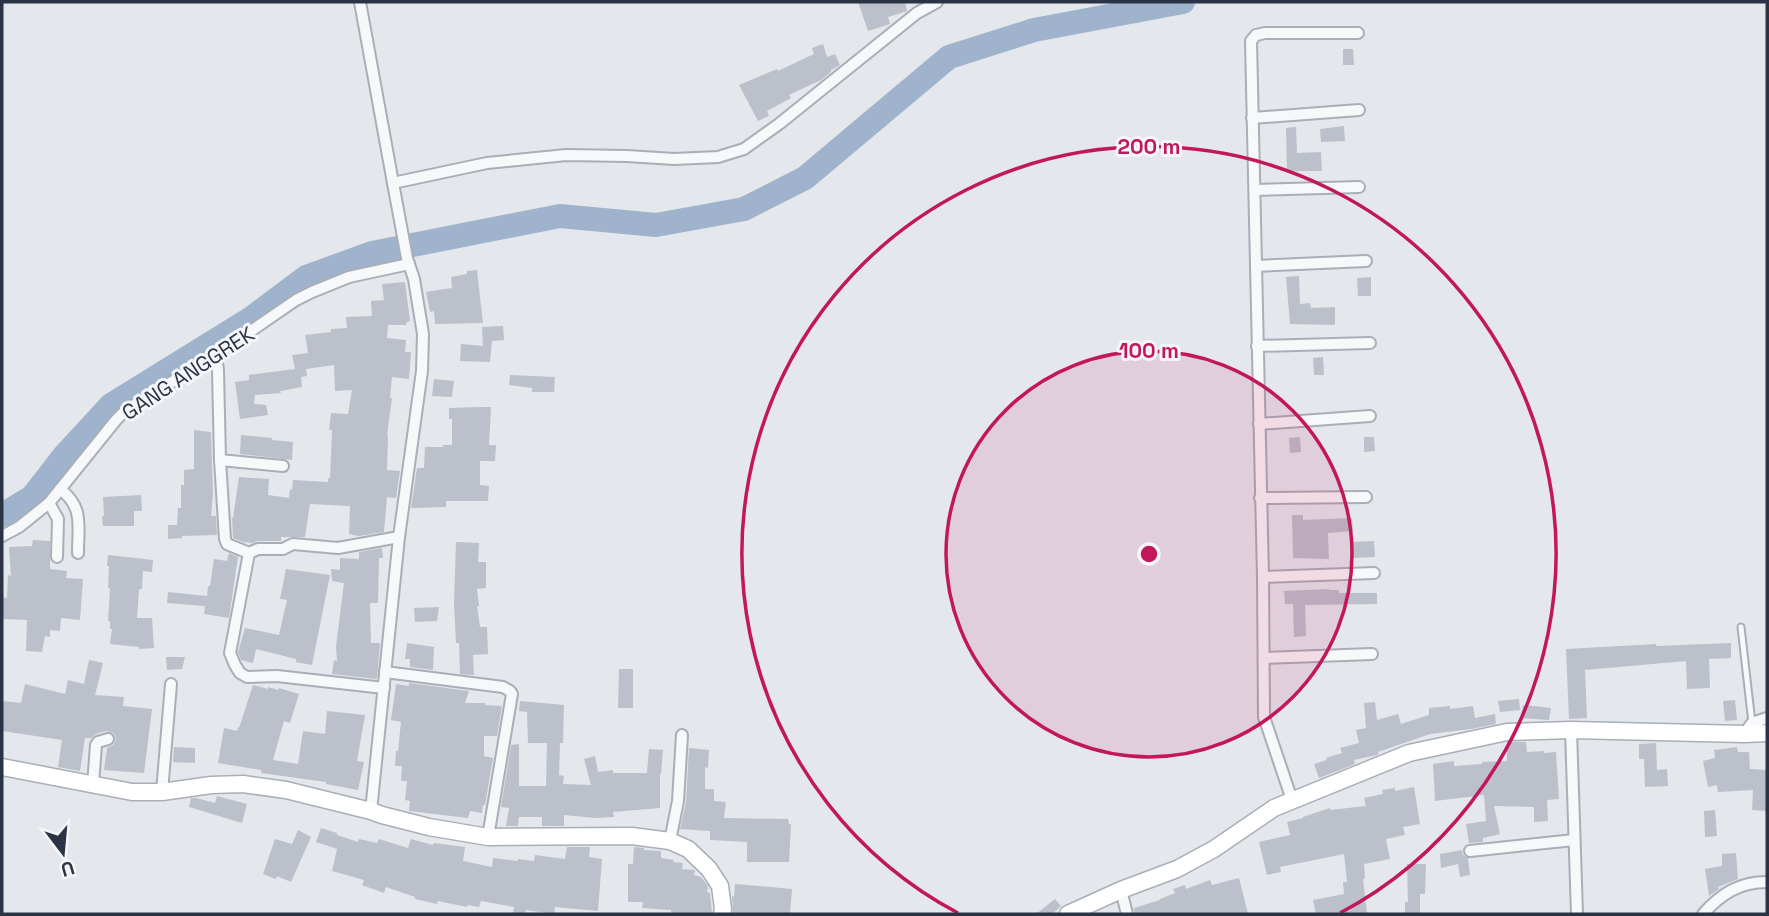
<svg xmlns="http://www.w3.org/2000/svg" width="1769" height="916" viewBox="0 0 1769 916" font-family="'Space Grotesk',sans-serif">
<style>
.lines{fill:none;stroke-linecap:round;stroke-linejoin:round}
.river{stroke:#9fb4cc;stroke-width:24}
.building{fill:#bbc0ca}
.lane-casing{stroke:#a9aeb7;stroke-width:9}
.street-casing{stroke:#a9aeb7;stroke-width:14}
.secondary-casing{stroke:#a9aeb7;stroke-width:19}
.lane{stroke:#f7f8fa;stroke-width:5}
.street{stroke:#f7f8fa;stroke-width:10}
.secondary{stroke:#fff;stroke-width:16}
.ring{fill:none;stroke:#c2185b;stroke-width:3.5}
.labels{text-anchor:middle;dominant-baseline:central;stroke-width:6;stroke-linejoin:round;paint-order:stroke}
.street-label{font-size:21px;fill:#2b3445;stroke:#f4f6f9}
.centre{fill:#c2185b;stroke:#f4f6f9;stroke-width:3.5}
.ring-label{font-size:21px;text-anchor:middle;font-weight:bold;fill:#c2185b;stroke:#f4f6f9;stroke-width:6;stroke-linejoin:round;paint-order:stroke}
</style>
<rect width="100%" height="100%" fill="#e4e7ec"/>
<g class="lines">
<path class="river" d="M2,515L32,497L63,457L111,405L250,319L306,277L372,253L560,216L656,225L744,209L805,178L949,57L1034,30L1183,2"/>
</g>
<g class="building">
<path d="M858,2H905L907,11L888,17L890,24L868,31Z"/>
<path d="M823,44L827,57L835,54L840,65L831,70V72L821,80L789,95L791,98L767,111L769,116L758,121L739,85L777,69L778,71L814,54L812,48Z"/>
<path d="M1343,49H1353L1354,65H1343Z"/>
<path d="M1344,126L1345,141L1321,142L1320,129Z"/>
<path d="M1296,127L1297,153L1321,152L1322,171H1287L1286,128Z"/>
<path d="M477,270L483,323L435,324L434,311L430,312L426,292L452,288L451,277L467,274V271Z"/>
<path d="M1299,276L1300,304L1310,303L1311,308L1335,307V325L1290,324L1286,277Z"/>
<path d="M1371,277V296H1358L1357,278Z"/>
<path d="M405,282L410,321L407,322L406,325H388L387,338L406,340L405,352H411L409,379L392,377L390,398H392L387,435H388L387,470L400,471L396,498L387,497L384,532L359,536L349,534L350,506L310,504L305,537H281V541H258L253,543L243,542L233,538L232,518H233L239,477L269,479L268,495L289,498L290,489L292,490L293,480L328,482V478H330L332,430H329L331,413L348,414L352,390L335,391L334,365L306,369L307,376L301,377L302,387L280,391L281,393L255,395L254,404L266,405L268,415L240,419L235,382L249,380V375L295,369L292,355L308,353L305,335L331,332V329L347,328L346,317L372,316L371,301L384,300L382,284Z"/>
<path d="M503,326L504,340L492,341L490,362L460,361L461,344L483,346L482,327Z"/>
<path d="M1323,357L1324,375H1314L1313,358Z"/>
<path d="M510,375L555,377L554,392H532V388L509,385Z"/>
<path d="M434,379L454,381L452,397L432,396Z"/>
<path d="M480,407H491L489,445H496L495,461H480V485L489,486L488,501H446V507L411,508L417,468H424L425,447H443V445H452V419H449V408Z"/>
<path d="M194,430L211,432L213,494L211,516H216L217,535L182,536V538L168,539V525H177L178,508H181V485H184V470L194,469Z"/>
<path d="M241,435L272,438V440L293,442L292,460L240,454Z"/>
<path d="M1300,437L1301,452L1290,453L1289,438Z"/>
<path d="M1364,437H1374L1375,451L1364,452Z"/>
<path d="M141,495L142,511H134V526H103L102,516H104L103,497Z"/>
<path d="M1292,515H1303V520L1352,518L1353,531L1328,533L1329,559L1293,558Z"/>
<path d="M33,540L50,541V569L67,571L66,578L83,579L80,620L61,618L60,631L50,630V637L45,636L42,652L26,651L27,620L2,619V597L7,598L8,575L11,576L9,547L32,546Z"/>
<path d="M1374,541L1375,557L1352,558L1351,542Z"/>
<path d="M456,542L479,543L478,562H486V588L477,589L479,606H477L480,627H487L488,654L473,655L474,675L460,674L459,643H456L454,604Z"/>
<path d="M382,548L383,558H379L378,603H370L371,643H380L377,679L332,674L334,660L337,661L336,646L344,583L332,581L331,569L340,570V558L359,559V552Z"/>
<path d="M229,553L238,557L229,618L204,614L205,606L167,603L168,592L207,596L208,586H210L214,559L227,561Z"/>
<path d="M108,555L153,560L152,572L143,571L142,589H139L137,618H152L154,648L139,649V647L110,644L112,629H110V621H108L110,588H108L109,566H107Z"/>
<path d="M286,569L330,575L312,665L296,662V659L256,649L253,663L241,660L238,652L245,628L279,635L287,600L280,599Z"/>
<path d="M1329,589V590H1339V593H1377V604L1305,605L1306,636L1294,637L1293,604H1285L1284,591Z"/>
<path d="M439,607L437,621L415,622L414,608Z"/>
<path d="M407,643L434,647L433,670L410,667V659H405Z"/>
<path d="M1731,643V658L1709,659L1710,688L1687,689L1686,661L1585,670L1587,718L1569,719L1566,649L1656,644V646Z"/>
<path d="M166,657H185L182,669L167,670Z"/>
<path d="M89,660L103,663L95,695L124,697L123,706L152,709L144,773L104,770L107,748L113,745L116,740L114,734L110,732L106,731L96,734L91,738H85L80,771L58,767L62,740L2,731V701L21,703L25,684L65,694L68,680L84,684Z"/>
<path d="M619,669H633V708H618Z"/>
<path d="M409,683L469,691L465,703H485V705L502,706L497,736H484V756L493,758L485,805H483L482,813L470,811L468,818L409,811L410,801L405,800L407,781H401L402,766H395L396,751H398L401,722L391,720L396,684L409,686Z"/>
<path d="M253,685L268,689V687L278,690L279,688L299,694L290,723L284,721L273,760L298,764L303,731L325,734L327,711L365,715L357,761L364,762L358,790L326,784V782L261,773V770L218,763L224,728L237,731L238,727L239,728Z"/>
<path d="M1519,699L1520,710L1500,712L1498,701Z"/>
<path d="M1735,700L1737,720L1725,721L1723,701Z"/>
<path d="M520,701L564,705L563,743H560L559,775L564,776L563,784L591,785L584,759L595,756L598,772L613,770V773H647L649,749L663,750L661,774H660V808L613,812L614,817L595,818L564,815V826H542V817H519L518,826H506L509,808L501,807L511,745L519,744V786H546L547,743H528L527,712L519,711Z"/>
<path d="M1375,702L1377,720L1398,714L1401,724L1429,715V708L1450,706V709L1473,706L1475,718L1495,714L1496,724L1471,729L1430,734L1378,752L1379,754L1377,755L1354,760L1355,764L1319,778L1314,764L1327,760L1326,758L1342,753L1340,748L1359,743L1356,730L1366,728L1364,703Z"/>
<path d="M1523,705L1551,708L1549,720L1521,718Z"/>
<path d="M1508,742H1526L1527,752L1544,751V753L1556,752L1559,799L1547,800L1548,821L1534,822V807L1494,806L1500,834L1483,838V842L1469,843L1466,824L1486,821L1484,795L1435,801L1433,764L1454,761V766L1482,764V762L1507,761V743Z"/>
<path d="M1656,743L1657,770L1667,769L1668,786L1645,787L1644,759H1639V744Z"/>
<path d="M174,747L195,748V763L173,762Z"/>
<path d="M1737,747L1738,752H1749L1750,769L1767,770L1766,811L1752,810L1753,790L1718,792L1717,785L1708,787L1703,761L1715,758L1714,750Z"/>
<path d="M689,748L709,750L708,768L705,767V789H714V801L726,802L724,818L788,819L789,824H791L789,862H747V842L710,840V831L680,829L686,802Z"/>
<path d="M1414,787L1420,824L1403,827L1405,835L1386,839L1390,859L1364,864L1365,878L1363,879L1367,914H1316L1313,900L1344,894L1343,882H1347L1344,854L1280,867L1281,872L1267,875L1259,842L1290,835L1287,822L1303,818V817L1330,808V810L1366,806L1364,798L1383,794L1382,790L1395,788V791Z"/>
<path d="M217,796L247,804L242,823L189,807L191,798H196L215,803Z"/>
<path d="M1715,810L1717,836L1705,837L1704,811Z"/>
<path d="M321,828L337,833V835L358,842L359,839L377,843L379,839L408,848L411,839L433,845L434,843L465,847L463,861L492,867L493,858L518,861V859L534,861L535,855L565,859L567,847H590L589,857L602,859L598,911L555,907L554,914L526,910L525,914H513L514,907L481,901L479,907L467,905V907L438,901L437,904L415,899V897L386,887L384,893L362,885L364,880L332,871L337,849L316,842Z"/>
<path d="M298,830L311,837L291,882L277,876L276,879L263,874L275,839L292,844Z"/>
<path d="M634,847L644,848V850L661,851V858L674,860L673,862L683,863L682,869L695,870L694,875L701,877L708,886L707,892L710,893L712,914H671V910L642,908L643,902H628V864H633Z"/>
<path d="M1462,850L1463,855L1468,858L1470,875L1460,877L1458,864L1441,868L1440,854Z"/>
<path d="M1736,853L1738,879L1718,887L1719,889L1709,896L1705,869L1722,866V854Z"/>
<path d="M1407,864H1426L1425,894H1420V914H1405V902H1408Z"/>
<path d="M1239,878L1248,914H1135L1134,908L1160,900V899L1175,893L1173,889L1185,885L1186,889L1210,880L1212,885Z"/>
<path d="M735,884L792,889L790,914H733L732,896L734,897Z"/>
<path d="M1055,899L1061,906L1052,914H1036Z"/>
</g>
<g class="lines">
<defs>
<path id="lane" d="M1741,627L1752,723"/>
<g id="street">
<path d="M360,2L393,183L407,258L414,279L423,334L422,371L399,537L371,811"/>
<path d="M1252,118L1359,110"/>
<path d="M393,183L487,163L566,155L627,156L674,159L718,157L744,149L779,124L917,13L937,2"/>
<path d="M1255,190L1359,187"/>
<path d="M1256,266L1366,261"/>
<path d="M1257,346L1370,343"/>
<path d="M216,355L218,370L220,460L225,539L227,544L249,553L258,549H283L293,544L338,548L399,537"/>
<path d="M1259,424L1370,416"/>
<path d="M220,460L283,466"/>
<path d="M60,489C84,507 78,526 78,553"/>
<path d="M1260,498L1366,497"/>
<path d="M49,503L58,519L57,557"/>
<path d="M2,536L19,527L49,503L116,420L126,410L216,355L296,300L312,292L349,277L409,264"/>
<path d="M249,553L230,653L235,665L240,673L247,677L277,676L384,688"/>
<path d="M1263,577L1374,573"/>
<path d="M1264,658L1372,654"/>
<path d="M385,672L503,687L510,691L512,694L488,837"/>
<path d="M1571,730L1577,914"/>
<path d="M1744,734L1752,723L1767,718"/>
<path d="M93,785L96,745L98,742L108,739"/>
<path d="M162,792L171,684"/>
<path d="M1292,800L1264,717L1263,577L1251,41L1256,35L1265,33H1358"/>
<path d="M670,841L678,801L682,735"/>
<path d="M1470,851L1574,840"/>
<path d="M1121,890L1127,914"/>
<path d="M1703,914C1721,894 1739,882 1767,882"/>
</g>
<g id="secondary">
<path d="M2,767L132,792H162L211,785L243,784L286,790L371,811L382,815L429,827L488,837L632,836L670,841L688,849L709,869L720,886L723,909L722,914"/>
<path d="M1068,914L1121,890L1177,869L1214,849L1274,808L1409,753L1507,732L1571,730L1744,734L1767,733"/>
</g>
</defs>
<use href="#lane" class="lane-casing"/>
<use href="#street" class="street-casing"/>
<use href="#secondary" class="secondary-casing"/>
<use href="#lane" class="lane"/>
<use href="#street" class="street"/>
<use href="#secondary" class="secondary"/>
</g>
<circle cx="1149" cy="554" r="203" fill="#c2185b" fill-opacity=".12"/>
<g class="ring">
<circle cx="1149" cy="554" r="203"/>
<path d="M958 913A407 407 0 1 1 1340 913"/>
</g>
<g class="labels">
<g class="street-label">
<text transform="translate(188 373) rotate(-33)">GANG ANGGREK</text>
</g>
</g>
<circle cx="1149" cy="554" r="10" class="centre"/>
<g class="ring-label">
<text x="1149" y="154">200 m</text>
<text x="1149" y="358">100 m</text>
</g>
<rect width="1769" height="916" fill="none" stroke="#2b3445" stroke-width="7"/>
<g transform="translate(63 853) rotate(164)" stroke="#f4f6f9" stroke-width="5" paint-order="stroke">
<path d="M0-5L12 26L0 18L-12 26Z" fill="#2b3445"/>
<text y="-10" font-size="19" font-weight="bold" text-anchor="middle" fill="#2b3445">U</text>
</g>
</svg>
